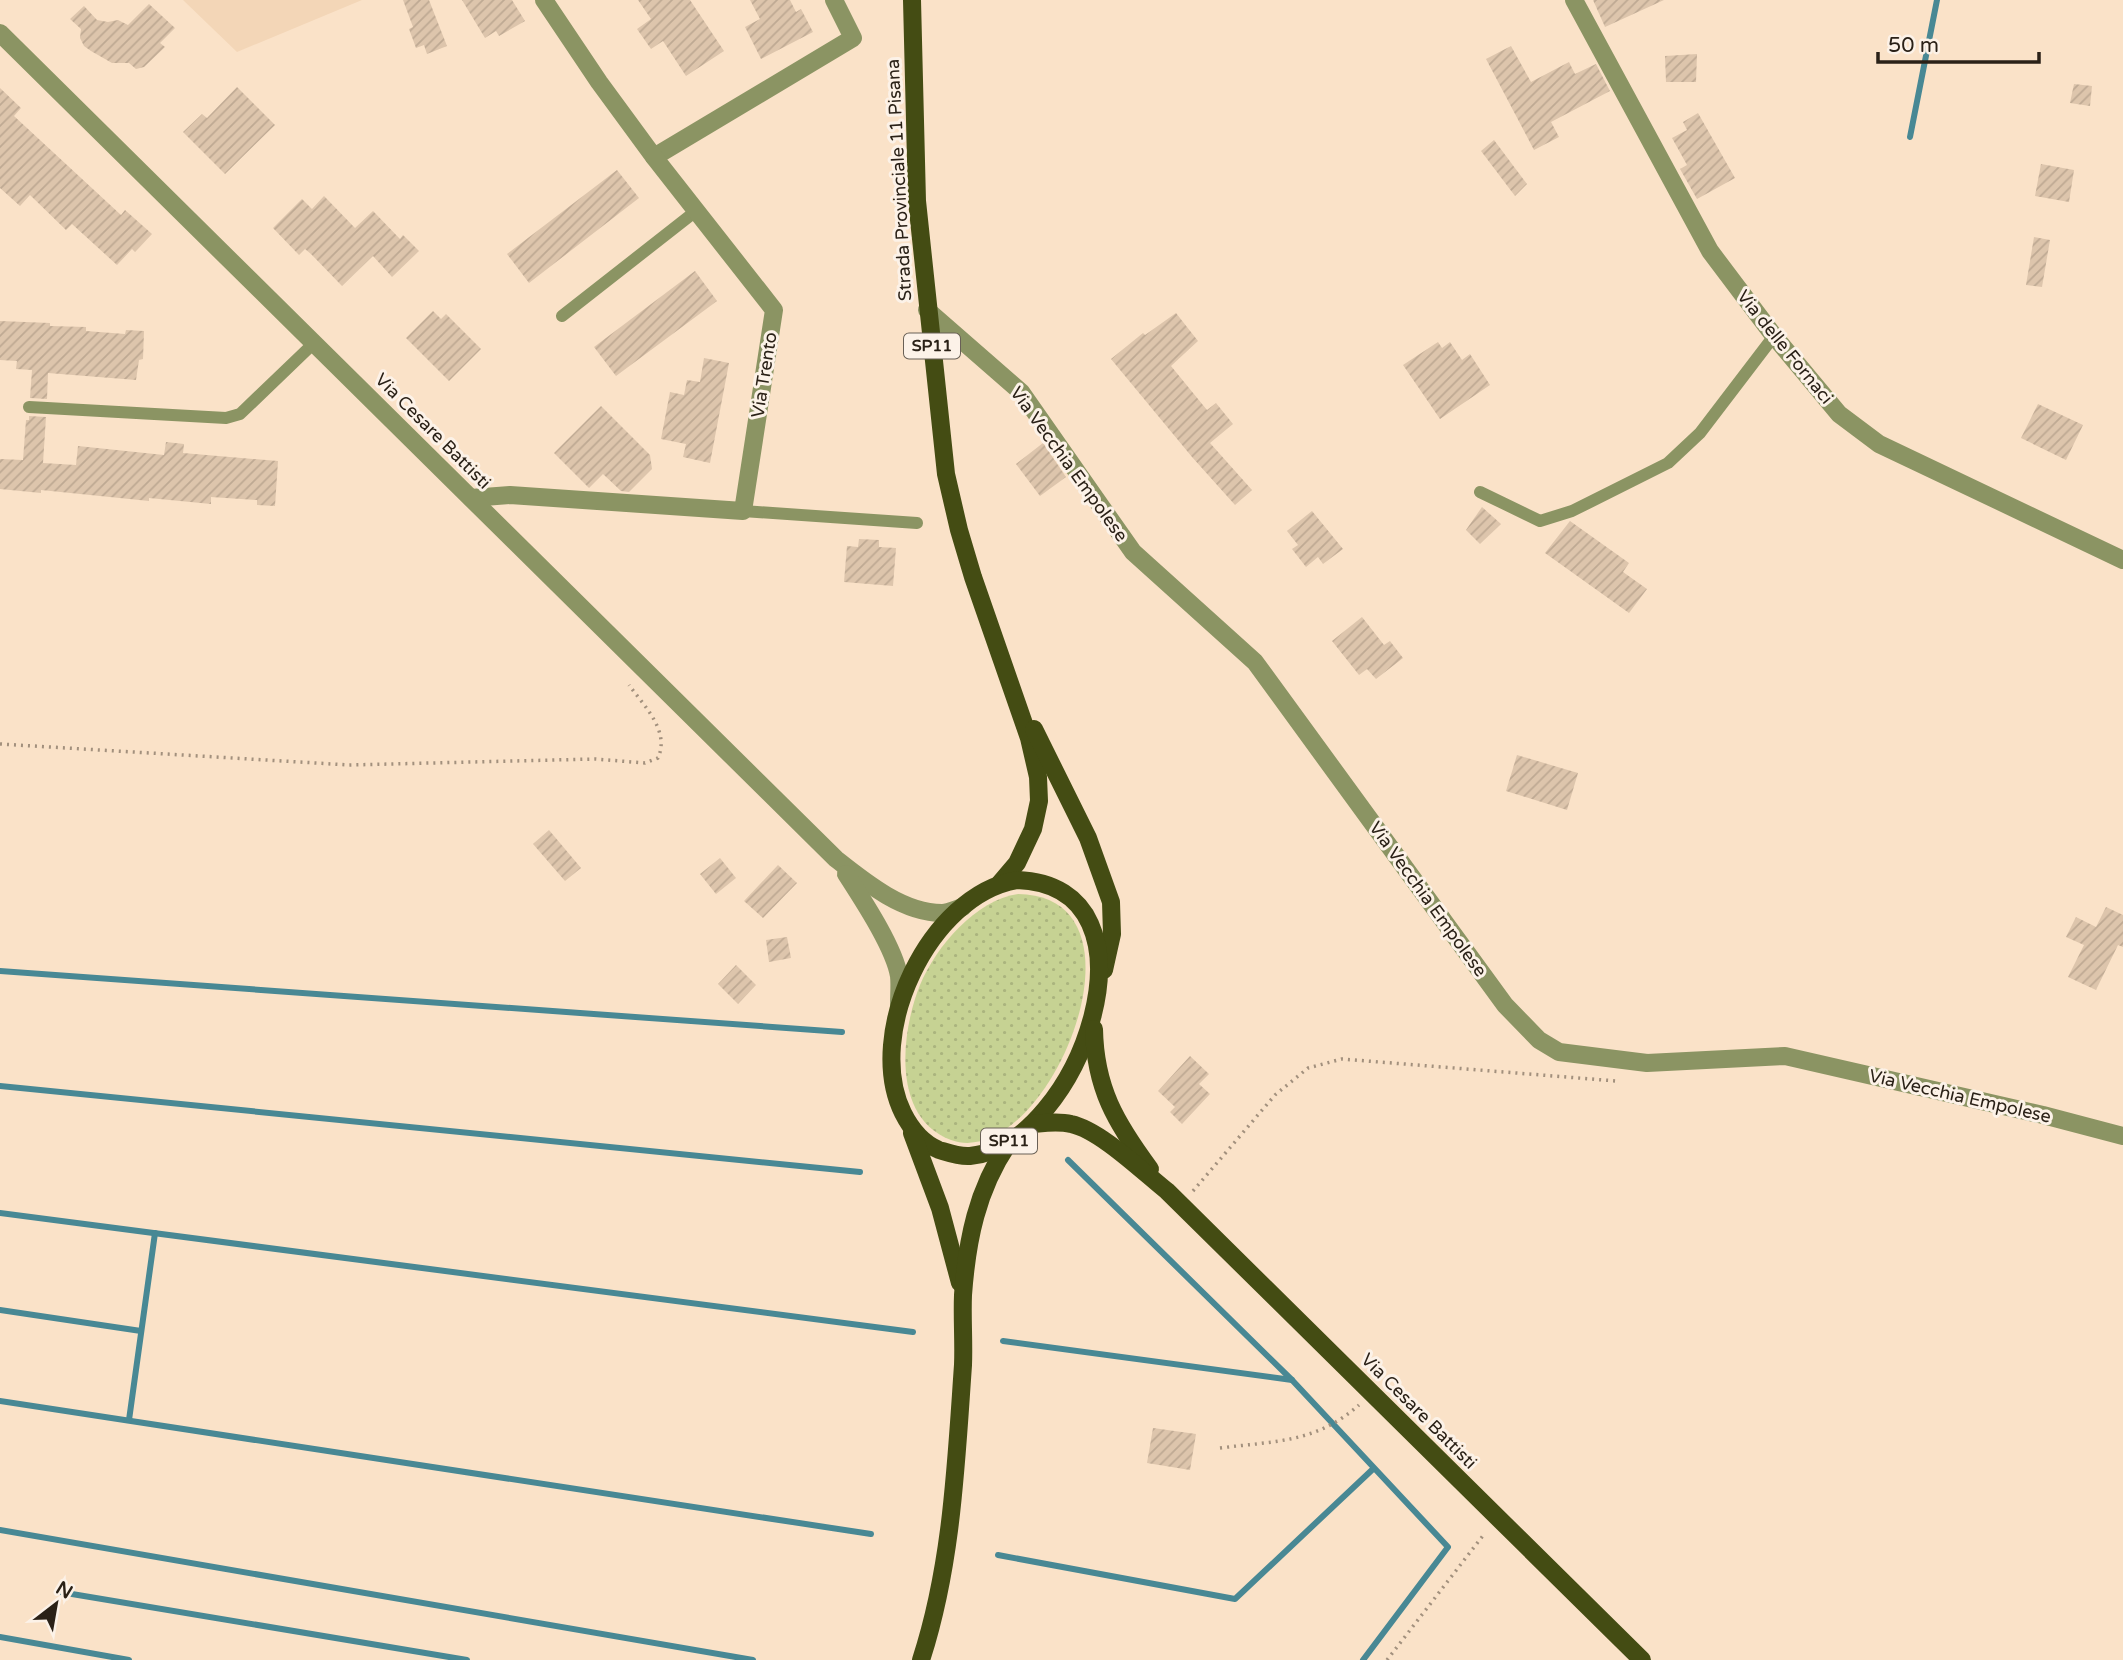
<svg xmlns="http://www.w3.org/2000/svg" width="2123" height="1660" viewBox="0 0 2123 1660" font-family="'Varela Round',sans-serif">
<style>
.built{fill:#f3d6b7}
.grass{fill:url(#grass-dots)}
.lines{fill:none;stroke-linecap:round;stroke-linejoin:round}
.stream{stroke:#488894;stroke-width:6}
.building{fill:url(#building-hatch)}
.path{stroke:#a2907d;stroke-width:3.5;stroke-dasharray:2 5;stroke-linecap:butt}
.service{stroke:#8b9463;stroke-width:12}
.minor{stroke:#8b9463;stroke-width:18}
.tertiary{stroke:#8b9463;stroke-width:18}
.primary{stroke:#444c13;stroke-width:18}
.labels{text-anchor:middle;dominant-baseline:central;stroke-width:6;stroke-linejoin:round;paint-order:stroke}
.shield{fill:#fcf2e8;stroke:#696056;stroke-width:2}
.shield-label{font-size:16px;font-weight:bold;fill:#2a2117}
.street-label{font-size:18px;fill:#2a2117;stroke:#fcf2e8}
</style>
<defs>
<pattern id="grass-dots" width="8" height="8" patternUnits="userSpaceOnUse" patternTransform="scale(1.75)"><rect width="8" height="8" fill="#c6d293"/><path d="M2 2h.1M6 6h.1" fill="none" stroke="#aab47e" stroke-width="1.8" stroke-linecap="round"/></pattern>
<pattern id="building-hatch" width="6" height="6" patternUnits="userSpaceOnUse" patternTransform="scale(1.75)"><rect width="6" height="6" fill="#ddc5ac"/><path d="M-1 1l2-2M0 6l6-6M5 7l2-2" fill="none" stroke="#bea993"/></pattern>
</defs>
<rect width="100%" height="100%" fill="#fae2c8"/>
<path class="built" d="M183,0H362L237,52Z"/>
<path class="grass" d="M1018,894C1162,896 1045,1174 951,1140C891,1118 901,1032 920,985C936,946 976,900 1018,894Z"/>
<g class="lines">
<g class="stream">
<path d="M1910,137L1937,0"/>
<path d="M0,971L842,1032"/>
<path d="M0,1086L860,1172"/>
<path d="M1068,1160L1292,1380L1448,1547L1363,1660"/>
<path d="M0,1213L913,1332"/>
<path d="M0,1310L141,1331"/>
<path d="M1003,1341L1292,1380"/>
<path d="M0,1401L871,1534"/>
<path d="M129,1420L155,1233"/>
<path d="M0,1530L753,1660"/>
<path d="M998,1555L1235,1599L1373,1469"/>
<path d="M60,1592L467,1660"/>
<path d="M0,1637L129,1660"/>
</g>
</g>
<g class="building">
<path d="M403,0H429L447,46L427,54L424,45L416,48L409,29L413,27Z"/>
<path d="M462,0H512L525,21L499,36L496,31L485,38Z"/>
<path d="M638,0H690L724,51L686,76L663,41L651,49L637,29L651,19Z"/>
<path d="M750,0H790L796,12L801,9L813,32L761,59L745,27L760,19Z"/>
<path d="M1593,0H1664L1605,27Z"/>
<path d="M149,4L175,28L160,43L165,47L144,67L136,69L129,63H112L91,51L84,46L80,38L81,29L70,19L84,6L97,20L108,22L118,20L128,25Z"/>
<path d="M1511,46L1531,82L1569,62L1575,74L1596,64L1610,91L1551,122L1559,137L1534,150L1486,59Z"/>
<path d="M1697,54L1696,82H1666L1665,56Z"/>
<path d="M2074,84L2092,86L2090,106L2070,103Z"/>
<path d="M237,87L275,125L225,174L183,132L202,114L207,118Z"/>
<path d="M0,88L21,108L14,116L121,215L125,210L152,234L135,252L132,249L117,265L72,224L66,230L30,195L20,206L0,188Z"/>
<path d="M1698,113L1735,178L1697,199L1680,169L1687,165L1672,138L1687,130L1683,122Z"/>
<path d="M1494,140L1527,184L1515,196L1481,151Z"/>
<path d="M2041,164L2074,170L2069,202L2035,196Z"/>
<path d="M617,170L639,198L529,283L507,254Z"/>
<path d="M324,196L355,228L373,211L400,239L403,235L419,251L392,277L373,256L342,286L311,254L305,249L299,255L273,228L302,199L312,209Z"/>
<path d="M2034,237L2050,240L2042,287L2026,285Z"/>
<path d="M695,271L717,301L616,376L594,347Z"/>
<path d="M433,311L441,319L446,314L481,349L449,381L406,338Z"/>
<path d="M1176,313L1198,341L1171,366L1207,410L1216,403L1233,424L1210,443L1252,490L1235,505L1192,457L1111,359L1143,333L1145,335Z"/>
<path d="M0,321L50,323V326L86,327V331L125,334L126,330L144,331L143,359L139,360L136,380L48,373L47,399L30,398L32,370L16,369L17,361L0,360Z"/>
<path d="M1438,342L1442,348L1450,342L1462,360L1470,354L1490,385L1440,419L1403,365Z"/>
<path d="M704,358L729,363L710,463L683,457L686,444L661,439L670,392L684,395L687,380L700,382Z"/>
<path d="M2038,404L2083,425L2066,460L2021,438Z"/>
<path d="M601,406L650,455L652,469L629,492L621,491L603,474L589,488L554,453Z"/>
<path d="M29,416L46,417L43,463L76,465L78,446L164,455L166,442L184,444L183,453L278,461L275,506L257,505V500L211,497V504L149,498V501L41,490V493L0,489V459L23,460L26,420H29Z"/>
<path d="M1043,443L1066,477L1040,496L1016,464Z"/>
<path d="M1482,507L1501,524L1480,544L1466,530Z"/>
<path d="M1312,511L1343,549L1323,564L1318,557L1306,567L1292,549L1298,545L1287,531Z"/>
<path d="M1570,521L1629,563L1623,572L1647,589L1629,613L1545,553Z"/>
<path d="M859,539L879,540V547L896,548L893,586L844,582L847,546L858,547Z"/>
<path d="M1362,617L1384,645L1390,641L1403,658L1376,679L1367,669L1359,675L1332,641Z"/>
<path d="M1517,755L1578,773L1567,810L1506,791Z"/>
<path d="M549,830L581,868L565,881L533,844Z"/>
<path d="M720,858L736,878L716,894L700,874Z"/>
<path d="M778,865L797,883L763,918L744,901Z"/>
<path d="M2106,907L2123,915V947L2118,945L2096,990L2068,977L2084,945L2066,937L2076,917L2096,927Z"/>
<path d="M787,937L791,958L769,962L766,940Z"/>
<path d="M736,965L756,985L738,1004L718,984Z"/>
<path d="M1190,1056L1209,1074L1199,1084L1210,1094L1182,1124L1170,1112L1175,1107L1158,1091Z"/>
<path d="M1153,1428L1196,1434L1190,1470L1147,1463Z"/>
</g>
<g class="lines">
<g class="path">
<path d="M0,744L349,765L595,759L645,763L658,758C670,731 645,707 629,685"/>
<path d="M1193,1191L1275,1095L1308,1068L1342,1059L1616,1081"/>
<path d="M1220,1448C1275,1441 1316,1443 1359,1405"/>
<path d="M1387,1660L1485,1533"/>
</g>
<g class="service">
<path d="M562,316L696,211"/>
<path d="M29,407L226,418L240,414L314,343"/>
<path d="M1480,492L1540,521L1572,511L1668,463L1700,433L1774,336"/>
<path d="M743,511L917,523"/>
</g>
<g class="minor">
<path d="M1574,0L1710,251L1774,336L1839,414L1879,444L2123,560"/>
<path d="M654,157L853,38L834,0"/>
<path d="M927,310L1021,392L1133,552L1255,662L1505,1005L1539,1040L1559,1052L1647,1063L1785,1056L2043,1115L2123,1136"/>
<path d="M471,498L510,495L743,511L774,310L654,157L599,82L544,0"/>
</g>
<g class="tertiary">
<path d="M0,33L836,859C865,882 903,913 942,913C948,913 956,909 963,907"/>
<path d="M846,874C862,899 894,947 899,976C900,985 899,995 899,1004"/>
</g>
<g class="primary">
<path d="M912,0L917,201L946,474L959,530L973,577L1029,738L1038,777L1039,801L1033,829L1017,863L1000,883"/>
<path d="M1034,729L1088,838L1111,902L1112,934L1104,970"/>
<path d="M1017,880C1171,885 1080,1146 970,1156C960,1157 949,1153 939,1150C922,1143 911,1129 903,1113C864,1034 929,895 1017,880Z"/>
<path d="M1094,1029C1095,1088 1116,1123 1150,1169"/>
<path d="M1032,1124C1045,1123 1058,1121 1071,1124C1100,1130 1143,1172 1167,1191L1642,1660"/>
<path d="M912,1133L940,1208L960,1283"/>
<path d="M921,1660C952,1565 956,1464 963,1365C964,1342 962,1319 963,1295C967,1240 977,1190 1008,1144"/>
</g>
</g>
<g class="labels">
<g class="shield">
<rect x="904" y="333.5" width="56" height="25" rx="5"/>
<rect x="981" y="1128.5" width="56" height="25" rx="5"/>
</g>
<g class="shield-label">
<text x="932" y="346">SP11</text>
<text x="1009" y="1141">SP11</text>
</g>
<g class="street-label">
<text transform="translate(899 180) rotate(-93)">Strada Provinciale 11 Pisana</text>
<text transform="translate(1785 347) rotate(51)">Via delle Fornaci</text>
<text transform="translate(764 375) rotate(-81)">Via Trento</text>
<text transform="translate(433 431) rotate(45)">Via Cesare Battisti</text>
<text transform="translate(1069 464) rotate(54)">Via Vecchia Empolese</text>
<text transform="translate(1428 899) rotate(54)">Via Vecchia Empolese</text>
<text transform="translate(1960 1096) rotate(13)">Via Vecchia Empolese</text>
<text transform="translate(1419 1411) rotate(45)">Via Cesare Battisti</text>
</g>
</g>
<g transform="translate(56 1604) rotate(31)" stroke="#fcf2e8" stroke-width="5" paint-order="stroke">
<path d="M0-5L12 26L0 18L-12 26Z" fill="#2a2117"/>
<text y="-10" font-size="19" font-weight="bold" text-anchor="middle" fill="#2a2117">N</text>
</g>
<path d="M1878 52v10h161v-10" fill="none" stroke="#2a2117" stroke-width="3.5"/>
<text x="1888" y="52" font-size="21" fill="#2a2117" stroke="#fcf2e8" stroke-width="5" paint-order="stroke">50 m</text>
</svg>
